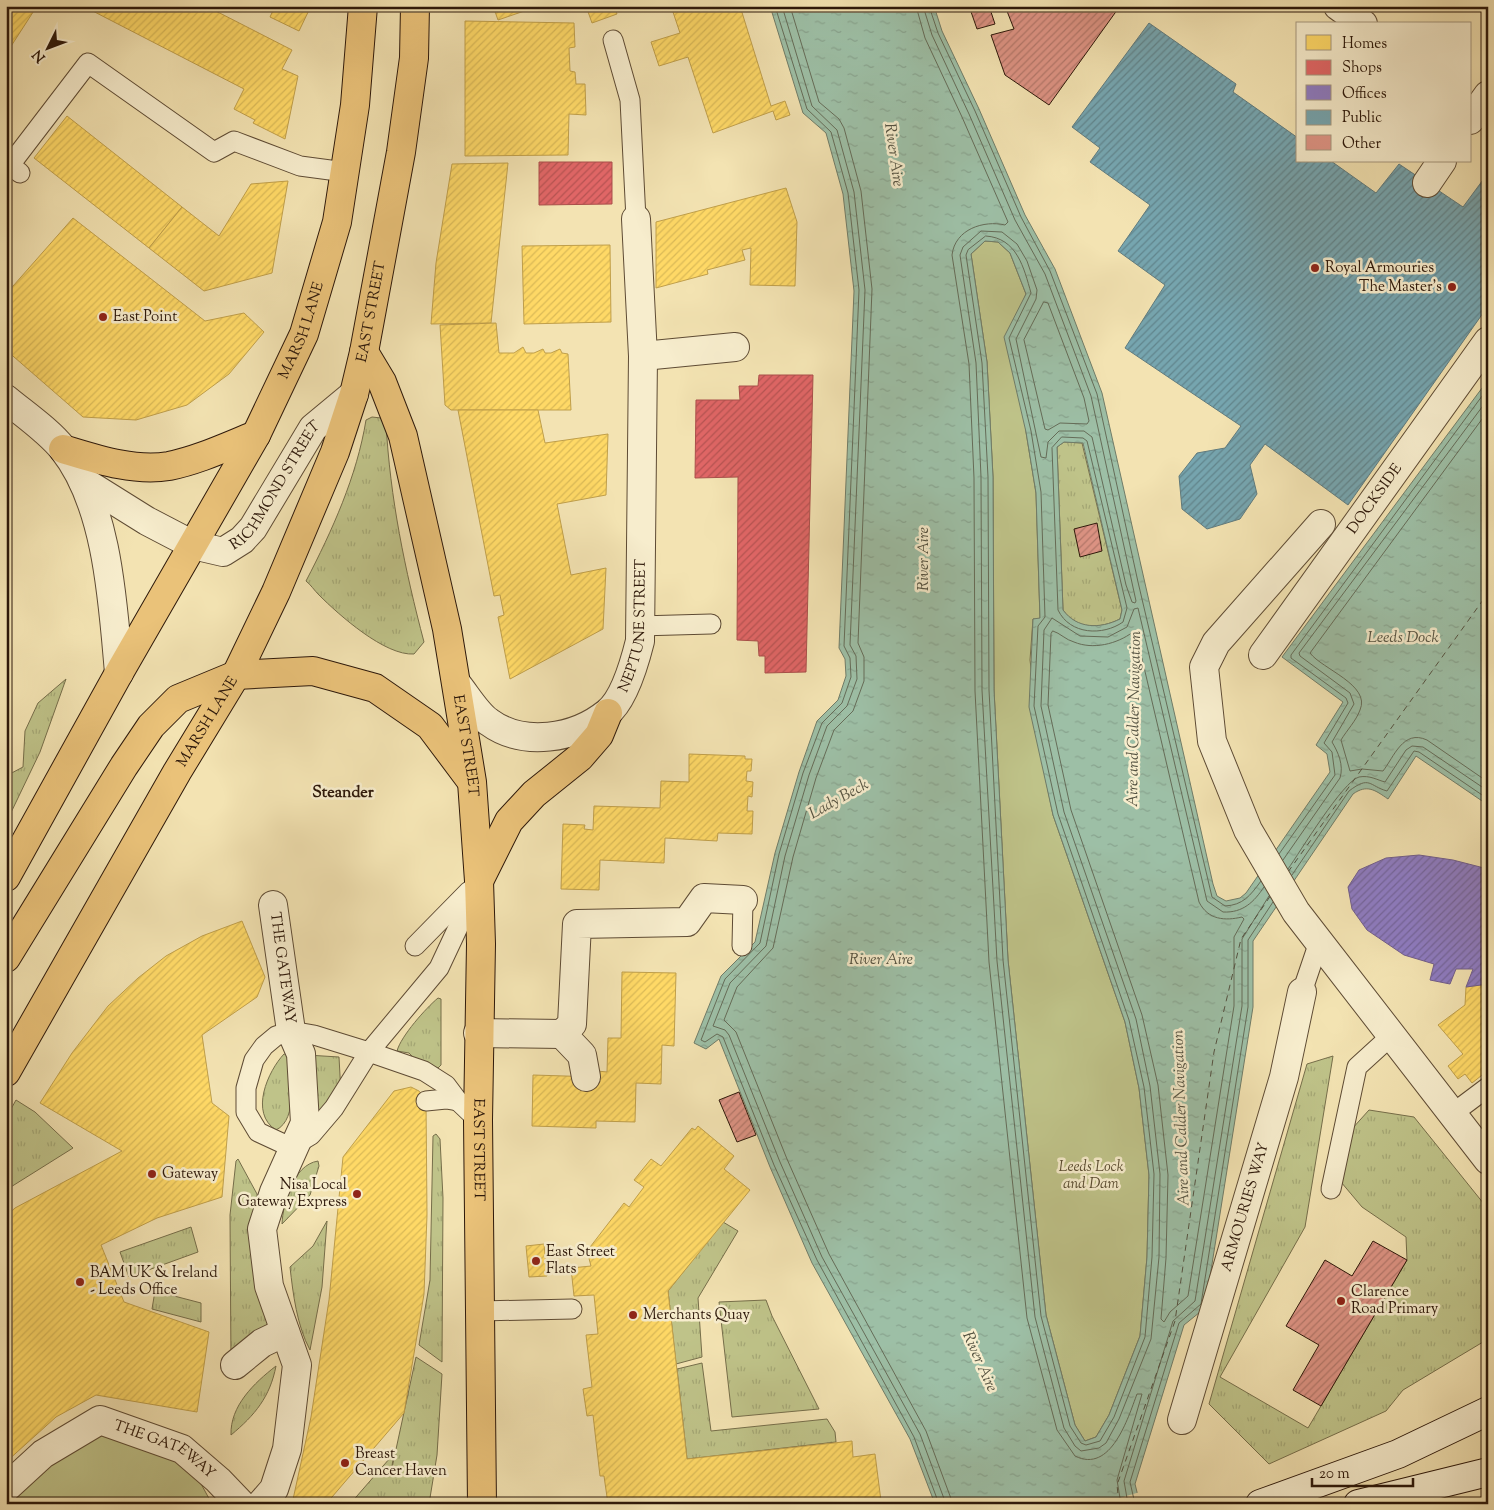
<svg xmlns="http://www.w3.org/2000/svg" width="1494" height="1510" viewBox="0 0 1494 1510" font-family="'Sorts Mill Goudy',serif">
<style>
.grass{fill:url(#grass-tufts);stroke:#766e4a}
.green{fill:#bfc389;stroke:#766e4a}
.water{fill:url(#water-ripples);stroke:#707c68;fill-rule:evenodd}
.pier{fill:#f3e3b2}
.homes{fill:url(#homes-hatch);stroke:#c09f4a}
.shops{fill:url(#shops-hatch);stroke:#aa4f4a}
.offices{fill:url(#offices-hatch);stroke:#715e8c}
.public{fill:url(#public-hatch);stroke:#607b7e}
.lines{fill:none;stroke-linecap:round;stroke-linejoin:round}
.shore{stroke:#656c58;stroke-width:1}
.ferry{stroke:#545241;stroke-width:1;stroke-dasharray:6 5;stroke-linecap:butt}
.building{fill:url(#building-hatch);stroke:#2d180a}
.lane-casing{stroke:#5e4b34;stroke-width:21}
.street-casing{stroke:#5e4b34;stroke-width:30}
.secondary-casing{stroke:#2d180a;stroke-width:30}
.highway-casing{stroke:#2d180a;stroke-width:30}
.lane{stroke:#f7edcd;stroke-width:19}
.street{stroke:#f7edcd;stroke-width:28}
.secondary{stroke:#f7edcd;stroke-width:28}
.highway{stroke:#eac279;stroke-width:28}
.poi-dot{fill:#8f2418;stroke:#f7edcd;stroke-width:2}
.labels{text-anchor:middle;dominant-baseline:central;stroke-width:5;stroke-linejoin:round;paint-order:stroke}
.poi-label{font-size:15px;fill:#2d180a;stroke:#f7edcd;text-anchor:start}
.street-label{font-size:15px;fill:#2d180a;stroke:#f7edcd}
.park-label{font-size:15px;font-style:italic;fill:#594b30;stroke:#f7edcd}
.water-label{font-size:16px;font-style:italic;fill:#545241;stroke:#f7edcd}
.neighbourhood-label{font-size:16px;font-weight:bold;fill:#2d180a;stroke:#f7edcd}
</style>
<defs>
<pattern id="grass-tufts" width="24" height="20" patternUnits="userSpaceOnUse" patternTransform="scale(1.25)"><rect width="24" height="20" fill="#bfc389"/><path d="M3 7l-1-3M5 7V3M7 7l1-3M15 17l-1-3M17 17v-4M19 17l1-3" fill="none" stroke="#a4a775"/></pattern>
<pattern id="water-ripples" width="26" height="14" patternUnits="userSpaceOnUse" patternTransform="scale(1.25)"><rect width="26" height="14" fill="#9dbfa6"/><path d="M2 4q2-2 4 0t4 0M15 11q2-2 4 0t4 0" fill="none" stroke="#88a38e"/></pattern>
<pattern id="homes-hatch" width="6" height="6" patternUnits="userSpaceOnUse" patternTransform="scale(1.25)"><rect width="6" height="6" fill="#ffd966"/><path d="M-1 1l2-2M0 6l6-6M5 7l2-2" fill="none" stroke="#dbba57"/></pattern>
<pattern id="shops-hatch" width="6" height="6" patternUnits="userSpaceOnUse" patternTransform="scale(1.25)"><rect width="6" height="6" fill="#e06666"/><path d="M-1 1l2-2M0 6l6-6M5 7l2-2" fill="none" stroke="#b65352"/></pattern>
<pattern id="offices-hatch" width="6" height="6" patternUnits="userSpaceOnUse" patternTransform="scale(1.25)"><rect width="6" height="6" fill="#8e7cc3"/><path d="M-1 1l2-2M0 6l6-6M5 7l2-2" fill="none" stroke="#74659d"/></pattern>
<pattern id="public-hatch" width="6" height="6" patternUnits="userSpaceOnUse" patternTransform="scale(1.25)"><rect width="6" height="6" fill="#76a5af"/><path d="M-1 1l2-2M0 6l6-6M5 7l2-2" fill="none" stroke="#61858d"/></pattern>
<pattern id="building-hatch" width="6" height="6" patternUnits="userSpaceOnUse" patternTransform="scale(1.25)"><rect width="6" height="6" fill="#de9485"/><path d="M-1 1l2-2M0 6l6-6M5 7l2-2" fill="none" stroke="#b4786b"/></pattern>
</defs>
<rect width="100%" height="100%" fill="#f3e3b2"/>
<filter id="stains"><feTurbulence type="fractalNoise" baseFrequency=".004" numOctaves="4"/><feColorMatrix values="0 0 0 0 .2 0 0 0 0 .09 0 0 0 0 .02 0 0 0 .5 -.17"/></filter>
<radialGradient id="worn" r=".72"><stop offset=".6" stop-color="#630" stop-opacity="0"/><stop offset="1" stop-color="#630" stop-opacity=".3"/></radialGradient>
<g class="grass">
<path d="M372,417L381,418L386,423C390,498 405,570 424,642L414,654C385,656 339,615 319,595C314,590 311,585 306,581C332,531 357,476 366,420Z"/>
<path d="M1064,442L1082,443L1122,610L1120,619C1100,629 1077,630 1063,610L1057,447Z"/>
<path d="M66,679L40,752L6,823V776L23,767L25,731L38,703Z"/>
<path d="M438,998L441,999V1065L438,1068L415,1059L409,1053L397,1051C401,1036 426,1008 438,998Z"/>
<path d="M284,1054H288C290,1074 299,1119 276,1130C249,1113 268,1071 284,1054Z"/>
<path d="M307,1055L339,1057L341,1094L319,1120Z"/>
<path d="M1333,1056L1305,1227L1220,1377L1308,1428L1407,1260L1406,1237L1362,1207L1341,1182L1351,1130L1369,1110L1414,1117L1488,1209V1339L1403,1390L1386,1411L1269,1464L1209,1404L1307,1064Z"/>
<path d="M16,1100L35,1112L73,1148L6,1190V1118Z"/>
<path d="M436,1134L440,1139L443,1198L442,1362L419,1345L430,1280L433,1136Z"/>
<path d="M238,1159L257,1194L261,1301L268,1324L252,1336L231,1365L230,1215L236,1161Z"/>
<path d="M318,1161L319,1166L310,1195L282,1224C283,1203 293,1165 318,1161Z"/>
<path d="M327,1221L322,1287L310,1350C297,1326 293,1294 290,1267L313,1246Z"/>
<path d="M723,1222L738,1231L698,1298L702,1357L676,1364L668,1291Z"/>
<path d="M191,1227L198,1252L129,1277L120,1252Z"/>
<path d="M155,1291L201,1303V1322L152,1309Z"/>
<path d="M766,1300L772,1316L819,1409L732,1417L719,1302Z"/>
<path d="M416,1357L442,1374L437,1455L429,1504H350L390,1458L393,1460L390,1477Z"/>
<path d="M702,1363L711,1431L827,1419L835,1432L836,1442L687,1459L677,1369Z"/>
<path d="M276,1366C270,1397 255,1415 231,1435C230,1406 254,1383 276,1366Z"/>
</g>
<g class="green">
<path d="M985,241L998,242L1010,253L1026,294L1020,308L1026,432L1036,493L1040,619H1033L1030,660L1043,766L1053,815L1125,1022L1139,1088L1149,1175L1147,1257L1140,1336L1109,1415L1096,1437L1085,1441L1075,1425L1046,1315L1008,960L994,690L993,477L987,362L971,254Z"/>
<path d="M100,1420L182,1449L212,1504H6V1488Z"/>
</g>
<path class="water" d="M770,6H934L942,31L979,109L1025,215L1055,269L1102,393L1213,884L1217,896L1226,901L1240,898L1246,893L1330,772L1327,754L1316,745L1343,702L1282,657L1488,380V805L1416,756L1388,799C1375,790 1367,784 1353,794L1253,941V1007L1205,1308L1184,1325L1135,1484L1140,1504H935L910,1439L812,1263L770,1167L719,1039L706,1049L694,1043L721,976L755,942L775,853L799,772L817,721L838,700L846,676L845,659L839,648L854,291L843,194L826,133L803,113ZM985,241L998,242L1010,253L1026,294L1004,337L1026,432L1036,493L1040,618L1033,619L1029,707L1053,815L1125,1022L1139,1088L1149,1175L1147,1257L1140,1336L1109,1415L1096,1437L1085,1441L1075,1425L1046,1315L1008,960L994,690L993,477L987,362L971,254ZM1064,442L1083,443L1122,610L1120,619C1100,629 1077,629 1063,610L1057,447Z"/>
<path class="pier" d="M1140,1492L1142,1504H1099Z"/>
<g class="homes">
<path d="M6,6H37L6,54Z"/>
<path d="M83,6H206L292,50L282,69L298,76L285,139L253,123L255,120L234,109L244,89Z"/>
<path d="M275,6H311L299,31L270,17Z"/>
<path d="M493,6H539L498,20Z"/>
<path d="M586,6H614L617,14L592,23Z"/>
<path d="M671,6H740L771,106L785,101L790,115L776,120L773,111L713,133L688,57L659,66L651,42L680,33Z"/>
<path d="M465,21L574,23L575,47L569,48L570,71L575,72L576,84H585L586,115L569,114L568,155L465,156Z"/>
<path d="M67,116L182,207L149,248L34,158Z"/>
<path d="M508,163L491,323L431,324L436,263L452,164Z"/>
<path d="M288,181L272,273L204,291L149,248L182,207L219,236L251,184Z"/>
<path d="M786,188L797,222L795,286L750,285L751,248L742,250L745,260L707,270L708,274L656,288V222Z"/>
<path d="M73,218L205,321L244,313L264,332L229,374L187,405L136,420L83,417L6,350V294Z"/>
<path d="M610,245L611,322L524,324L522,246Z"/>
<path d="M496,323L499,353H514L523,347L526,353H534L543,349L545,353H551L560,349L562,353L568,354L571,410H451L445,405L440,325Z"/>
<path d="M458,410H538L545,443L608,434L606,495L557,504L571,575L606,568L603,629L510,679L498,617L504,615L500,595L494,596Z"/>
<path d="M689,754L745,756V759H752L751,771H747L746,781L753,782L752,797L748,796L747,811H753L752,834L718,833L717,841L665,838L664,863L600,860L599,890L561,889L563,824L585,825L584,829L593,830L594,806L660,808L661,781L689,782Z"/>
<path d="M242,921L265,977L257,997L202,1035L212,1103L229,1116L222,1197L157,1218L101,1245L124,1302L209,1332L197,1412L96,1395L56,1417L6,1462V1216L15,1208L122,1151L40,1103L72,1053L108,1006L138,978L166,956L202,936Z"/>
<path d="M622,972L676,973L674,1046L662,1045L661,1084L636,1083L635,1122L596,1121V1128L532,1126L533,1075L597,1077V1071L607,1072L608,1038H621Z"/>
<path d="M1488,984V1073L1486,1072L1472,1083L1465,1074L1458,1079L1448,1066L1463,1054L1438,1025L1465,1005L1466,987Z"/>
<path d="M411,1087L419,1091L426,1101L427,1215L424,1294L404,1413L326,1504H292L311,1417L329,1300L343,1157L394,1091Z"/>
<path d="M698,1126L734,1156L724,1169L750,1190L668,1291L687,1459L852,1441L853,1457L875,1454L881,1501H876V1504H608L604,1476H600L593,1415L587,1416L583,1389L592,1387L586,1335L598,1334L594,1295L574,1296L571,1268L591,1266L587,1251L624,1203L629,1207L644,1187L634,1180L651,1159L661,1166L692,1128L695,1130Z"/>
<path d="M544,1244L547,1276L529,1277L526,1246Z"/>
</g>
<g class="shops">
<path d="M539,162H612V204L539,205Z"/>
<path d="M759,375H813L806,672L765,673V656H759L758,641L737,640L738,477L695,478L696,400H740L739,386H758Z"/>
</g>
<path class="offices" d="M1419,855L1453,860L1488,869V984L1466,987L1473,969H1456L1450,984L1430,980L1434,964L1404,955L1367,930L1352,909L1348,887L1359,870L1386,858Z"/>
<path class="public" d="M1149,23L1236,84L1233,92L1298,138V161H1331L1376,193L1399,164L1463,207L1488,173V306L1348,505L1265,444L1250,465L1257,494L1240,519L1207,529L1182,509L1179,476L1197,453L1225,448L1241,426L1125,348L1165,285L1118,251L1150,205L1090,162L1100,148L1072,127Z"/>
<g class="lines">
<g class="shore">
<path d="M775,6L807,109L831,132L848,193L859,290L844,646L850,658L851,677L842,703L822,723L803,773L779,854L760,943L725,979L701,1040L705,1042L717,1034L723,1037L774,1165L817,1260L914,1437L939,1504"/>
<path d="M782,6L812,106L837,130L854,192L865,290L850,645L856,656L857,679L847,706L827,726L809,775L785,856L766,946L730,983L713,1026L725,1030L729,1035L780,1162L822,1257L920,1434L946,1504"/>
<path d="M790,6L819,102L839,119L844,128L861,191L872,289L858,643L864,657V681L853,711L834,730L816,778L793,857L773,948L737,987L724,1020L736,1032L787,1159L829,1254L926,1431L953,1504"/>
<path d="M916,6L925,38L962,117L1008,222L1005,225C984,220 955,229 952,255L969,364L974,478L975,691L989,962L1027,1318L1057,1430L1075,1456C1111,1474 1128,1418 1137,1394H1142L1117,1480L1121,1504"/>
<path d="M923,6L932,35L969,114L1015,220L1045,274L1091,396L1136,601L1135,603L1132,602L1126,585L1092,437L1084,431H1059L1048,442L1046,458L1041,457L1016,339L1036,299L1037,290L1027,261L1017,244L1002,232L981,231L963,247L960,255L976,363L981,477L982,690L997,961L1035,1317L1064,1428L1075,1446L1081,1451L1099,1448L1106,1443L1119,1419L1151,1339L1159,1257L1160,1174L1150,1086L1136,1019L1064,812L1041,706L1044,630L1052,618L1080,636L1108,637L1127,627L1134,609L1138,608L1207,901L1223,912C1243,913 1254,902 1264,887"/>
<path d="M929,6L938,33L975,111L1021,217L1050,271L1097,394L1138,582L1212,897L1225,906C1243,905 1250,896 1261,881"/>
<path d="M986,236C1017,238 1024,268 1031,293L1009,338L1031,431L1041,492L1045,617L1038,626L1034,706L1058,814L1129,1020L1144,1087L1154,1174L1152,1257L1145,1337L1114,1417L1100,1441L1086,1445L1081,1443L1070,1426L1041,1316L1003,960L989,690L988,477L982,363L966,255L968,250Z"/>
<path d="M1044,302L1048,303L1084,398L1089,421L1087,424L1060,423L1048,430L1045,429L1024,340Z"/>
<path d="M1488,411L1310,653C1322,669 1371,685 1360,710C1356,721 1347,730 1341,740L1350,771L1362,769L1383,771C1394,757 1403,729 1427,740L1488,782"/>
<path d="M1062,437L1083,438L1087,441L1127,608L1123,622C1103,636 1070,635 1058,610L1052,448Z"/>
<path d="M1053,631C1060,633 1066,640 1074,642C1093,650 1117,644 1133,632L1136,633L1199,902C1208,920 1225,921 1242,917L1244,919L1234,937V1006L1188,1296L1170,1312L1164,1322L1161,1319L1166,1258L1168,1175L1158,1085L1142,1015L1071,810L1048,705L1051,634Z"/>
<path d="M1279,854L1335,775L1332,752L1324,743L1348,703L1346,698L1291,658V655L1488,388"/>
<path d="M1283,860L1340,778C1344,765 1338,752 1332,742L1354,704L1350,693L1300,656L1299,653L1488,399"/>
<path d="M1288,869C1300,852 1343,781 1359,777C1370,775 1377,780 1385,782L1406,750L1412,746L1423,747L1488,791"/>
<path d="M1292,875L1349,791C1370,775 1369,786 1387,791L1414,751L1419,752L1488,799"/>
<path d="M1128,1504L1124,1481L1173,1321L1195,1301L1242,1006V939L1269,896"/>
<path d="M1135,1504L1130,1482L1179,1323L1201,1304L1248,1007V940L1273,902"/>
</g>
<g class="ferry">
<path d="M1288,872L1488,593"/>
<path d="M1119,1504L1117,1485L1175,1321L1214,1052L1241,939L1271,895"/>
</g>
</g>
<g class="building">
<path d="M969,6H989L995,24L977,29Z"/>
<path d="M1005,6H1120L1049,105L1005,75L991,35L1014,29Z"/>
<path d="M1097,523L1102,551L1080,557L1074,529Z"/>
<path d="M739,1092L756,1135L737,1142L719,1100Z"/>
<path d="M1373,1241L1407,1260L1321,1406L1293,1390L1319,1345L1286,1326L1325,1260L1352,1276Z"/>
</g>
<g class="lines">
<defs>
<g id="lane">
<path d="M613,40L630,100L636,219"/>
<path d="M20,173L10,165L88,63L214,152L234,141L300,166L345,172"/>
<path d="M639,626L711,624"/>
<path d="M477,887L439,968L369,1052L334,1108L311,1135L296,1144L286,1145L258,1132L246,1112V1088L254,1060L264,1046L276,1036L291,1031L314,1035L369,1052L424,1071L446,1085L458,1101L478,1120"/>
<path d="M415,946L469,891"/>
<path d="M742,946L743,900"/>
<path d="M1302,992L1319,942"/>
<path d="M426,1101L446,1099L458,1101"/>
<path d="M1452,1114L1488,1087"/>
<path d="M1331,1189L1357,1067L1391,1036"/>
<path d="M481,1311L572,1309"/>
</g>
<g id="street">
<path d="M1338,6L1363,24"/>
<path d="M1470,120L1488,95"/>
<path d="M1427,183L1442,161"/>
<path d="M643,356L735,347"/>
<path d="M6,399C24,414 49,431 63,449C108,505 113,605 119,673"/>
<path id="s1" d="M83,481L147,521L193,545L223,552L242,540L253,528L313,428L354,394"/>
<path d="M1321,524L1216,643L1204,667L1212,741L1248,830L1296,912L1488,1160"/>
<path id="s2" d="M1263,655L1488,341"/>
<path id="s3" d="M457,684C466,695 477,714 489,722C523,747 575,739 607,713C624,700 635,661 640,641L643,356L636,219"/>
<path d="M478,1033L562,1034L572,1024L577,924L687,922L704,898L743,900"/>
<path d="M562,1034L582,1055L586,1077"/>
<path d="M235,1365L262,1343L285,1332"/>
<path id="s4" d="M1182,1420L1284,1077L1302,992"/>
<path id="s5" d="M6,1488L43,1454L100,1420L182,1449L218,1480L241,1504"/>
<path d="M261,1504L274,1489L287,1449L297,1365L269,1286L262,1229L274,1192L305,1123L301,1054L291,1031L273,905"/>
</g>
<g id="secondary">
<path d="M1260,1504L1398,1454L1488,1411"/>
<path d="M1358,1504L1488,1472"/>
</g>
<g id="highway">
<path id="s6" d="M364,352L382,382L403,436L447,629L472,782L479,881L481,944L478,1120L482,1504"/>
<path d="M63,449C96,459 134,472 169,466C199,460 228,446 256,435"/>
<path id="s7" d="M6,877L119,673L256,435L304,334L337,222L355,105L363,6"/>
<path d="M479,881L509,821L534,794L580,757L599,735L608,713"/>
<path d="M6,958L124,766L151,726L178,699L236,675L313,671L375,688L430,726L469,778"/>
<path id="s8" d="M6,1072L177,772L236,675L276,592L335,452L354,394L364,352L401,152L414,58L415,6"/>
</g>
</defs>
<use href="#lane" class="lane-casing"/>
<use href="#street" class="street-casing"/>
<use href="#secondary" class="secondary-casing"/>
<use href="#highway" class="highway-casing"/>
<use href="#lane" class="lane"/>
<use href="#street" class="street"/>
<use href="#secondary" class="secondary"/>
<use href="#highway" class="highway"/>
</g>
<g class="poi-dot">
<circle cx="1315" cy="268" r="5"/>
<circle cx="1452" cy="287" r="5"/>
<circle cx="103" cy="317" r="5"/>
<circle cx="152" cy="1174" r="5"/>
<circle cx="357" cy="1194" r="5"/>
<circle cx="536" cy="1261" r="5"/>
<circle cx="80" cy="1282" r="5"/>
<circle cx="1341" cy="1301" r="5"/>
<circle cx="633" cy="1315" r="5"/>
<circle cx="345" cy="1463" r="5"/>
</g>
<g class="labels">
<g class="poi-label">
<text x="1325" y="268">Royal Armouries</text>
<text x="1442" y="287" text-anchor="end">The Master's</text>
<text x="113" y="317">East Point</text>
<text x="162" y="1174">Gateway</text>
<text x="347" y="1185" text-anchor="end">Nisa Local<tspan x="347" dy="17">Gateway Express</tspan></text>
<text x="546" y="1252">East Street<tspan x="546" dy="17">Flats</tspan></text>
<text x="90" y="1273">BAM UK &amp; Ireland<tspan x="90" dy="17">- Leeds Office</tspan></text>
<text x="1351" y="1292">Clarence<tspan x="1351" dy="17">Road Primary</tspan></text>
<text x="643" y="1315">Merchants Quay</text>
<text x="355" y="1454">Breast<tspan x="355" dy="17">Cancer Haven</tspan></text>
</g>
<g class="street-label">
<text stroke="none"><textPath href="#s8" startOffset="848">EAST STREET</textPath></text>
<text stroke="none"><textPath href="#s7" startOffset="622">MARSH LANE</textPath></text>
<text stroke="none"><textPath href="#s1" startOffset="244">RICHMOND STREET</textPath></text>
<text stroke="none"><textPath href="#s2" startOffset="192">DOCKSIDE</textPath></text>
<text stroke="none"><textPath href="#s3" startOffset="271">NEPTUNE STREET</textPath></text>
<text stroke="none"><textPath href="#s8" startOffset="404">MARSH LANE</textPath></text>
<text stroke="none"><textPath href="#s6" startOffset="409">EAST STREET</textPath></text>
<text transform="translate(282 968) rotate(82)">THE GATEWAY</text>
<text stroke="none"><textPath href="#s6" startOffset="814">EAST STREET</textPath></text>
<text stroke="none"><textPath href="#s4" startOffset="222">ARMOURIES WAY</textPath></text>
<text stroke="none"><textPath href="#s5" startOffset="188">THE GATEWAY</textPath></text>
</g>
<g class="park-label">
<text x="1091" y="1167">Leeds Lock<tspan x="1091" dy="17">and Dam</tspan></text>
</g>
<g class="water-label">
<text transform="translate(893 155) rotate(82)">River Aire</text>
<text transform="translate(924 559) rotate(-90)">River Aire</text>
<text x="1403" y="638">Leeds Dock</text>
<text transform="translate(1135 719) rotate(-89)">Aire and Calder Navigation</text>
<text transform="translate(839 800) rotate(-29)">Lady Beck</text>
<text x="881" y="960">River Aire</text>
<text transform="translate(1182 1118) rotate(-92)">Aire and Calder Navigation</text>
<text transform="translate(979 1362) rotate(66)">River Aire</text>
</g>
<g class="neighbourhood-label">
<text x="343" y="793">Steander</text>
</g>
</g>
<rect width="1494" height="1510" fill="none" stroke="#f3e3b2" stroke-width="25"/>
<rect x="8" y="8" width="1479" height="1495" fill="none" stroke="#2d180a" stroke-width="2.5"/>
<rect x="12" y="12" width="1469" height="1485" fill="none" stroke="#2d180a"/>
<rect x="1296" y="22" width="175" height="140" fill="#f7edcd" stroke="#a6987f"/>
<rect x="1306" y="35" width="25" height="15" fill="#ffd966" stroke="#a6987f"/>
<text x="1342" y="48" font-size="15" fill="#2d180a">Homes</text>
<rect x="1306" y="60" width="25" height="15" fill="#e06666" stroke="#a6987f"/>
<text x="1342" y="72" font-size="15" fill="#2d180a">Shops</text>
<rect x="1306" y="85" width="25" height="15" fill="#8e7cc3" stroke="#a6987f"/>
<text x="1342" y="98" font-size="15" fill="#2d180a">Offices</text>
<rect x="1306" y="110" width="25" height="15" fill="#76a5af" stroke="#a6987f"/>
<text x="1342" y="122" font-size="15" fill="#2d180a">Public</text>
<rect x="1306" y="135" width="25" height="15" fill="#de9485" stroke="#a6987f"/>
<text x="1342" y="148" font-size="15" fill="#2d180a">Other</text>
<g transform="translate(48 48) rotate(228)" stroke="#f7edcd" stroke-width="4" paint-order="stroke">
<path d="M0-4L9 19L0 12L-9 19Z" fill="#2d180a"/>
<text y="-8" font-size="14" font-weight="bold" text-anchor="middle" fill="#2d180a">N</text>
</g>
<path d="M1312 1478v8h101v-8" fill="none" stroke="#2d180a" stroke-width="2.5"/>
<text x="1319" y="1478" font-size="15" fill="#2d180a" stroke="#f7edcd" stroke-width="4" paint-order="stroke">20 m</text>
<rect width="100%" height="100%" filter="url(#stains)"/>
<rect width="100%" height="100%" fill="url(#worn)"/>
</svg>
